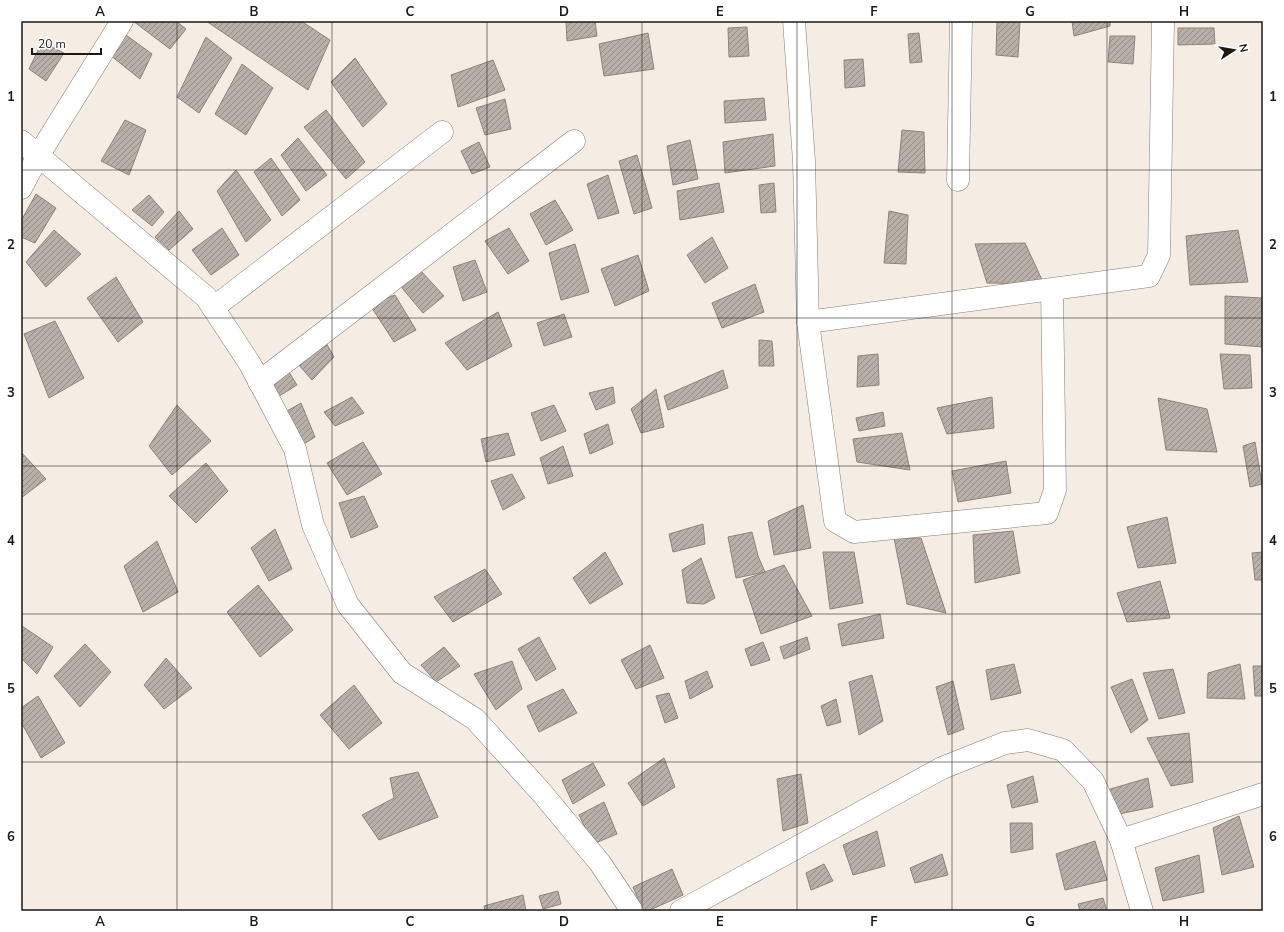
<svg xmlns="http://www.w3.org/2000/svg" width="1284" height="932" viewBox="0 0 1284 932" font-family="'Nunito Sans',sans-serif">
<style>
.building{fill:url(#building-hatch);stroke:#8c847c}
.lines{fill:none;stroke-linecap:round;stroke-linejoin:round}
.minor-casing{stroke:#837c74;stroke-width:23}
.tertiary-casing{stroke:#837c74;stroke-width:23}
.minor{stroke:#fff;stroke-width:22}
.tertiary{stroke:#fff;stroke-width:22}
.grid{fill:none;stroke:#1b1815;stroke-width:1;stroke-opacity:0.55}
.neatline{fill:none;stroke:#1b1815;stroke-width:1.5}
.grid-label{font-size:13px;text-anchor:middle;font-weight:bold;fill:#1b1815}
</style>
<defs>
<pattern id="building-hatch" width="6" height="6" patternUnits="userSpaceOnUse"><rect width="6" height="6" fill="#b8b0a8"/><path d="M-1 1l2-2M0 6l6-6M5 7l2-2" fill="none" stroke="#958e88"/></pattern>
</defs>
<rect width="100%" height="100%" fill="#f5ede4"/>
<g class="building">
<path d="M133,21H176L186,29L170,49Z"/>
<path d="M206,21H301L330,40L308,90Z"/>
<path d="M566,21H595L597,36L567,41Z"/>
<path d="M997,21H1020L1018,57L996,55Z"/>
<path d="M1072,21H1110V26L1074,36Z"/>
<path d="M747,27L749,56L729,57L728,28Z"/>
<path d="M1178,28H1214L1215,44L1178,45Z"/>
<path d="M122,32L152,54L140,79L110,55Z"/>
<path d="M648,33L654,69L604,76L599,44Z"/>
<path d="M919,33L922,62L910,63L908,34Z"/>
<path d="M1110,36H1135L1133,64L1108,62Z"/>
<path d="M206,37L232,58L199,113L177,97Z"/>
<path d="M42,42L64,53L46,81L29,69Z"/>
<path d="M355,58L387,104L363,127L331,82Z"/>
<path d="M863,59L865,86L845,88L844,60Z"/>
<path d="M493,60L505,90L458,107L451,75Z"/>
<path d="M242,64L273,88L246,135L215,114Z"/>
<path d="M764,98L766,120L725,123L724,101Z"/>
<path d="M505,99L511,129L485,135L476,108Z"/>
<path d="M326,110L365,162L346,179L304,127Z"/>
<path d="M125,120L146,130L129,175L101,161Z"/>
<path d="M902,130L924,132L925,173L898,172Z"/>
<path d="M773,134L775,166L725,173L723,142Z"/>
<path d="M298,138L327,175L306,191L281,155Z"/>
<path d="M690,140L698,179L673,185L667,146Z"/>
<path d="M479,142L490,167L472,174L461,151Z"/>
<path d="M637,155L652,208L634,214L619,161Z"/>
<path d="M271,158L300,200L282,216L254,172Z"/>
<path d="M236,170L271,220L246,242L217,191Z"/>
<path d="M608,175L619,213L598,219L587,184Z"/>
<path d="M719,183L724,212L680,220L677,191Z"/>
<path d="M774,183L776,212L761,213L759,185Z"/>
<path d="M36,194L56,208L35,243L21,237V221Z"/>
<path d="M149,195L164,212L152,226L132,210Z"/>
<path d="M555,200L573,230L546,245L530,214Z"/>
<path d="M179,211L193,229L169,250L155,237Z"/>
<path d="M889,211L908,215L906,264L884,263Z"/>
<path d="M222,228L239,255L211,275L192,250Z"/>
<path d="M509,228L529,261L508,274L485,241Z"/>
<path d="M54,230L81,254L46,287L26,262Z"/>
<path d="M1238,230L1248,282L1190,285L1186,236Z"/>
<path d="M712,237L728,268L705,283L687,255Z"/>
<path d="M1025,243L1044,284L987,283L975,244Z"/>
<path d="M575,244L589,292L561,300L549,253Z"/>
<path d="M638,255L649,291L615,306L601,269Z"/>
<path d="M475,260L487,292L463,301L453,267Z"/>
<path d="M421,271L444,296L423,313L402,288Z"/>
<path d="M116,277L143,322L118,342L87,298Z"/>
<path d="M755,284L764,312L722,328L712,303Z"/>
<path d="M395,295L416,330L394,342L370,305Z"/>
<path d="M1225,296L1262,298L1263,347L1225,344Z"/>
<path d="M498,312L512,346L467,370L445,343Z"/>
<path d="M564,314L572,337L544,346L537,323Z"/>
<path d="M55,321L84,378L49,398L24,334Z"/>
<path d="M759,340L772,341L774,366H759Z"/>
<path d="M325,341L334,357L312,380L298,364Z"/>
<path d="M878,354L879,385L857,387L858,356Z"/>
<path d="M1220,354L1250,355L1252,388L1224,389Z"/>
<path d="M287,369L297,385L276,398L267,386Z"/>
<path d="M723,370L728,388L668,410L664,396Z"/>
<path d="M613,387L615,403L596,410L589,393Z"/>
<path d="M656,389L664,427L641,433L631,409Z"/>
<path d="M352,397L364,413L335,426L324,412Z"/>
<path d="M992,397L994,428L947,434L937,408Z"/>
<path d="M1158,398L1207,409L1217,452L1166,450Z"/>
<path d="M301,403L315,437L302,445L287,411Z"/>
<path d="M177,405L211,441L172,475L149,446Z"/>
<path d="M554,405L566,431L541,441L531,413Z"/>
<path d="M883,412L885,426L859,431L856,418Z"/>
<path d="M608,424L613,444L590,454L584,434Z"/>
<path d="M508,433L515,455L486,462L481,439Z"/>
<path d="M902,433L910,470L857,462L853,439Z"/>
<path d="M363,442L382,474L347,495L327,463Z"/>
<path d="M1255,442L1262,484L1250,487L1243,446Z"/>
<path d="M563,446L573,476L548,484L540,458Z"/>
<path d="M21,452L46,479L21,498Z"/>
<path d="M1006,461L1011,493L958,502L952,471Z"/>
<path d="M206,463L228,491L196,523L169,496Z"/>
<path d="M512,474L525,498L503,510L491,481Z"/>
<path d="M364,496L378,527L351,538L339,503Z"/>
<path d="M803,505L811,548L774,555L768,521Z"/>
<path d="M1167,517L1176,563L1138,568L1127,527Z"/>
<path d="M703,524L705,544L673,552L669,534Z"/>
<path d="M275,529L292,569L269,581L251,548Z"/>
<path d="M1013,531L1020,573L975,583L973,535Z"/>
<path d="M752,532L758,556L765,572L736,578L728,537Z"/>
<path d="M894,538H921L946,613L907,604Z"/>
<path d="M157,541L178,592L143,612L124,566Z"/>
<path d="M605,552L623,584L590,604L573,578Z"/>
<path d="M823,552H854L863,603L830,609Z"/>
<path d="M1263,552V580H1255L1252,553Z"/>
<path d="M701,558L715,598L704,604L687,603L682,570Z"/>
<path d="M784,565L812,616L761,634L743,580Z"/>
<path d="M485,569L502,594L453,622L434,597Z"/>
<path d="M1160,581L1170,618L1127,622L1117,593Z"/>
<path d="M258,585L293,630L260,657L227,612Z"/>
<path d="M880,614L884,638L842,646L838,624Z"/>
<path d="M22,626L53,647L37,674L21,658V629Z"/>
<path d="M539,637L556,669L536,681L518,649Z"/>
<path d="M807,637L810,649L784,659L780,647Z"/>
<path d="M763,642L770,660L751,666L745,649Z"/>
<path d="M85,644L111,672L80,707L54,676Z"/>
<path d="M650,645L664,678L636,689L621,660Z"/>
<path d="M444,647L460,666L436,682L421,665Z"/>
<path d="M166,658L192,688L164,709L144,685Z"/>
<path d="M512,661L522,689L496,710L474,674Z"/>
<path d="M1014,664L1021,693L991,700L986,670Z"/>
<path d="M1240,664L1245,699L1207,698L1208,673Z"/>
<path d="M1253,666H1263V696H1255Z"/>
<path d="M1173,669L1185,713L1159,719L1143,673Z"/>
<path d="M707,671L713,687L690,699L685,681Z"/>
<path d="M872,675L883,721L859,735L849,682Z"/>
<path d="M1132,679L1148,720L1131,733L1111,687Z"/>
<path d="M953,681L964,729L948,735L936,687Z"/>
<path d="M354,685L382,723L349,749L320,715Z"/>
<path d="M563,689L577,713L539,732L527,706Z"/>
<path d="M669,693L678,718L665,723L656,696Z"/>
<path d="M38,696L65,743L41,758L21,722V708Z"/>
<path d="M836,699L841,722L827,726L821,706Z"/>
<path d="M1189,733L1193,782L1171,786L1147,738Z"/>
<path d="M664,758L675,787L643,806L628,783Z"/>
<path d="M593,763L605,785L573,804L562,780Z"/>
<path d="M418,772L438,817L379,840L362,815L394,798L390,778Z"/>
<path d="M801,774L808,823L783,831L777,779Z"/>
<path d="M1033,776L1038,802L1012,808L1007,785Z"/>
<path d="M1148,778L1153,807L1119,814L1107,790Z"/>
<path d="M604,802L617,834L593,844L579,815Z"/>
<path d="M1239,816L1254,867L1222,875L1213,828Z"/>
<path d="M1010,823H1032L1033,849L1011,853Z"/>
<path d="M877,831L885,866L853,875L843,845Z"/>
<path d="M1095,841L1107,880L1065,890L1056,854Z"/>
<path d="M942,854L948,875L915,883L910,868Z"/>
<path d="M1199,855L1204,892L1163,901L1155,868Z"/>
<path d="M824,864L833,881L811,890L806,873Z"/>
<path d="M672,869L683,895L648,911H643L633,887Z"/>
<path d="M558,891L561,904L543,909L539,896Z"/>
<path d="M523,895L526,911H485L484,906Z"/>
<path d="M1103,898L1107,911H1080L1078,904Z"/>
</g>
<g class="lines">
<defs>
<g id="minor">
<path d="M794,21L804,161L808,322L835,521L854,532L1047,513L1055,490L1052,290"/>
<path d="M21,141L206,297L250,364L295,449L313,525L348,605L402,673L475,719L541,792L600,863L632,911"/>
<path d="M958,180L961,21"/>
<path d="M213,308L442,132"/>
<path d="M808,322L1149,276L1159,255L1163,21"/>
<path d="M259,382L574,141"/>
<path d="M1121,840L1263,794"/>
<path d="M681,911L942,768L1005,743L1028,740L1063,750L1093,781L1121,840L1142,911"/>
</g>
<path id="tertiary" d="M21,188L38,156L122,21"/>
</defs>
<use href="#minor" class="minor-casing"/>
<use href="#tertiary" class="tertiary-casing"/>
<use href="#minor" class="minor"/>
<use href="#tertiary" class="tertiary"/>
</g>
<path class="grid" d="M177,21V911M332,21V911M487,21V911M642,21V911M797,21V911M952,21V911M1107,21V911M21,170H1263M21,318H1263M21,466H1263M21,614H1263M21,762H1263"/>
<rect width="1284" height="932" fill="none" stroke="#ffffff" stroke-width="44"/>
<g transform="translate(1234 50) rotate(78)" stroke="#ffffff" stroke-width="3" paint-order="stroke">
<path d="M0-3L7 15L0 10L-7 15Z" fill="#1b1815"/>
<text y="-6" font-size="11" font-weight="bold" text-anchor="middle" fill="#1b1815">N</text>
</g>
<path d="M32 48v6h69v-6" fill="none" stroke="#1b1815" stroke-width="2"/>
<text x="38" y="48" font-size="12" fill="#1b1815" stroke="#ffffff" stroke-width="3" paint-order="stroke">20 m</text>
<rect x="22" y="22" width="1240" height="888" class="neatline"/>
<g class="grid-label">
<text x="100" y="16">A</text>
<text x="254" y="16">B</text>
<text x="410" y="16">C</text>
<text x="564" y="16">D</text>
<text x="720" y="16">E</text>
<text x="874" y="16">F</text>
<text x="1030" y="16">G</text>
<text x="1184" y="16">H</text>
<text x="11" y="101">1</text>
<text x="1273" y="101">1</text>
<text x="11" y="249">2</text>
<text x="1273" y="249">2</text>
<text x="11" y="397">3</text>
<text x="1273" y="397">3</text>
<text x="11" y="545">4</text>
<text x="1273" y="545">4</text>
<text x="11" y="693">5</text>
<text x="1273" y="693">5</text>
<text x="11" y="841">6</text>
<text x="1273" y="841">6</text>
<text x="100" y="926">A</text>
<text x="254" y="926">B</text>
<text x="410" y="926">C</text>
<text x="564" y="926">D</text>
<text x="720" y="926">E</text>
<text x="874" y="926">F</text>
<text x="1030" y="926">G</text>
<text x="1184" y="926">H</text>
</g>
</svg>
